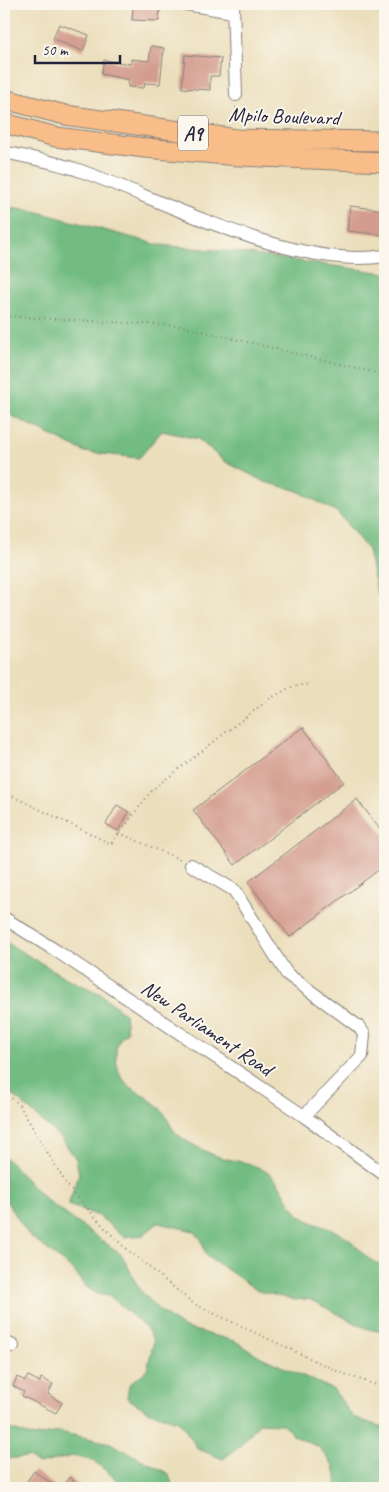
<svg xmlns="http://www.w3.org/2000/svg" width="389" height="1492" viewBox="0 0 389 1492" font-family="Caveat,sans-serif">
<style>
.forest{fill:#72bc82;stroke:#4a6f5e}
.building{fill:#d39c8e}
.lines{fill:none;stroke-linecap:round;stroke-linejoin:round}
.minor-casing{stroke:#86807b;stroke-width:14}
.highway-casing{stroke:#86807b;stroke-width:21}
.path{stroke:#86807b;stroke-width:2;stroke-dasharray:1 4;stroke-linecap:butt}
.minor{stroke:#fff;stroke-width:12}
.highway{stroke:#f8bd88;stroke-width:19}
.labels{text-anchor:middle;dominant-baseline:central;stroke-width:4;stroke-linejoin:round;paint-order:stroke}
.shield{fill:#fbf7ec;stroke:#636270;stroke-width:1}
.shield-label{font-size:20px;font-weight:bold;fill:#22223b}
.street-label{font-size:21px;fill:#22223b;stroke:#fbf7ec}
</style>
<rect width="100%" height="100%" fill="#fbf7ec"/>
<filter id="ink" filterUnits="userSpaceOnUse"><feTurbulence type="fractalNoise" baseFrequency=".02" numOctaves="2"/><feDisplacementMap in="SourceGraphic" scale="10" xChannelSelector="R" yChannelSelector="G"/><feConvolveMatrix kernelMatrix="1 2 1 2 8 2 1 2 1" color-interpolation-filters="sRGB"/></filter>
<filter id="wash" filterUnits="userSpaceOnUse"><feTurbulence type="fractalNoise" baseFrequency=".0096" numOctaves="4" result="noise"/><feDisplacementMap in="SourceGraphic" scale="20" xChannelSelector="R" yChannelSelector="G"/><feGaussianBlur stdDeviation="1.12" result="paint"/><feColorMatrix in="noise" values="0 0 0 0 0 0 0 0 0 0 0 0 0 0 0 0 0 1.4 0 .05"/><feComposite in="paint" operator="in"/></filter>
<g filter="url(#wash)">
<rect width="100%" height="100%" fill="#ebdebb"/>
<g class="forest">
<path d="M4,207L27,209L159,245L225,251L385,273V609L377,593L368,550L337,512L296,490L265,482L224,461L198,439L162,431L139,458L85,452L4,412Z"/>
<path d="M4,941L66,978L101,994L125,1014L127,1032C119,1038 116,1044 116,1054C117,1093 144,1088 163,1112C168,1118 170,1126 175,1132C184,1141 202,1150 214,1155C234,1163 248,1159 268,1173C283,1183 286,1202 299,1214C311,1225 330,1227 343,1235C359,1245 365,1262 385,1266V1333L365,1328L309,1299L295,1300L258,1291L206,1255L201,1239L194,1231L158,1223L143,1235L124,1237L99,1216L68,1205L79,1174L76,1159L62,1139L12,1094L4,1076Z"/>
<path d="M4,1156L46,1200L122,1255L139,1289L159,1310L182,1327L235,1341L261,1357L334,1390L353,1417L378,1426H385V1488H335L337,1479L333,1465L319,1447L294,1436L283,1424L259,1423L238,1448L223,1459L198,1449L180,1422L148,1411L127,1398L129,1385L147,1370L154,1341L147,1329L109,1295L97,1294L84,1285L73,1270L29,1235L4,1198Z"/>
<path d="M4,1427L34,1437L59,1432L110,1443L169,1474L173,1488H133L117,1480L94,1461L73,1456L39,1464L28,1457L6,1459L4,1458Z"/>
</g>
<g id="blocks">
<g class="building">
<path d="M133,6L160,8L159,21L132,20Z"/>
<path d="M59,24L89,35L83,51L53,39Z"/>
<path d="M151,46L164,48L160,84L145,83L144,88L128,87L129,80L101,74L104,60L131,64V59L149,61Z"/>
<path d="M185,55L221,58L219,76H210V90L182,88Z"/>
<path d="M350,206L385,210V235L347,231Z"/>
<path d="M303,727L344,782L235,865L193,810Z"/>
<path d="M357,799L385,836V865L290,937L248,882Z"/>
<path d="M117,805L129,812L118,831L106,824Z"/>
<path d="M28,1376L40,1382L41,1378L53,1384L48,1394L62,1403L56,1413L22,1396L24,1392L13,1386L17,1377L25,1381Z"/>
<path d="M34,1471L58,1488H22Z"/>
<path d="M69,1477L83,1488H61Z"/>
</g>
</g>
</g>
<g filter="url(#ink)">
<use href="#blocks" fill-opacity="0" stroke="#86807b" stroke-width="1"/>
<g class="lines">
<defs>
<g id="minor">
<path d="M186,4L233,12"/>
<path d="M233,4L236,95"/>
<path d="M4,152C30,158 56,162 81,171C165,201 297,271 385,256"/>
<path d="M191,865L234,890L287,974L359,1027L364,1034L362,1056L304,1116"/>
<path d="M4,918L58,952L304,1116L385,1175"/>
<path d="M4,1342L13,1346"/>
</g>
<g id="highway">
<path d="M4,99L65,115L237,139L385,141"/>
<path d="M4,123L56,137L145,148L239,156L385,162"/>
</g>
</defs>
<use href="#minor" class="minor-casing"/>
<use href="#highway" class="highway-casing"/>
<g class="path">
<path d="M236,107V124"/>
<path d="M4,316L180,326L385,375"/>
<path d="M4,792L111,844L153,789L269,699L293,686L310,684"/>
<path d="M119,833L181,860"/>
<path d="M4,1092L18,1103L67,1185L104,1227L122,1245L194,1304L341,1373L385,1388"/>
</g>
<use href="#minor" class="minor"/>
<use href="#highway" class="highway"/>
</g>
</g>
<g class="labels">
<rect class="shield" x="178" y="115.5" width="30" height="35" rx="4"/>
<g class="shield-label">
<text x="193" y="133">A9</text>
</g>
<g class="street-label">
<text transform="translate(284 116) rotate(2)">Mpilo Boulevard</text>
<text transform="translate(207 1028) rotate(34)">New Parliament Road</text>
</g>
</g>
<rect width="389" height="1492" fill="none" stroke="#fbf7ec" stroke-width="20"/>
<path d="M35 55v8h85v-8" fill="none" stroke="#22223b" stroke-width="2.5"/>
<text x="42" y="55" font-size="15" fill="#22223b" stroke="#fbf7ec" stroke-width="4" paint-order="stroke">50 m</text>
</svg>
